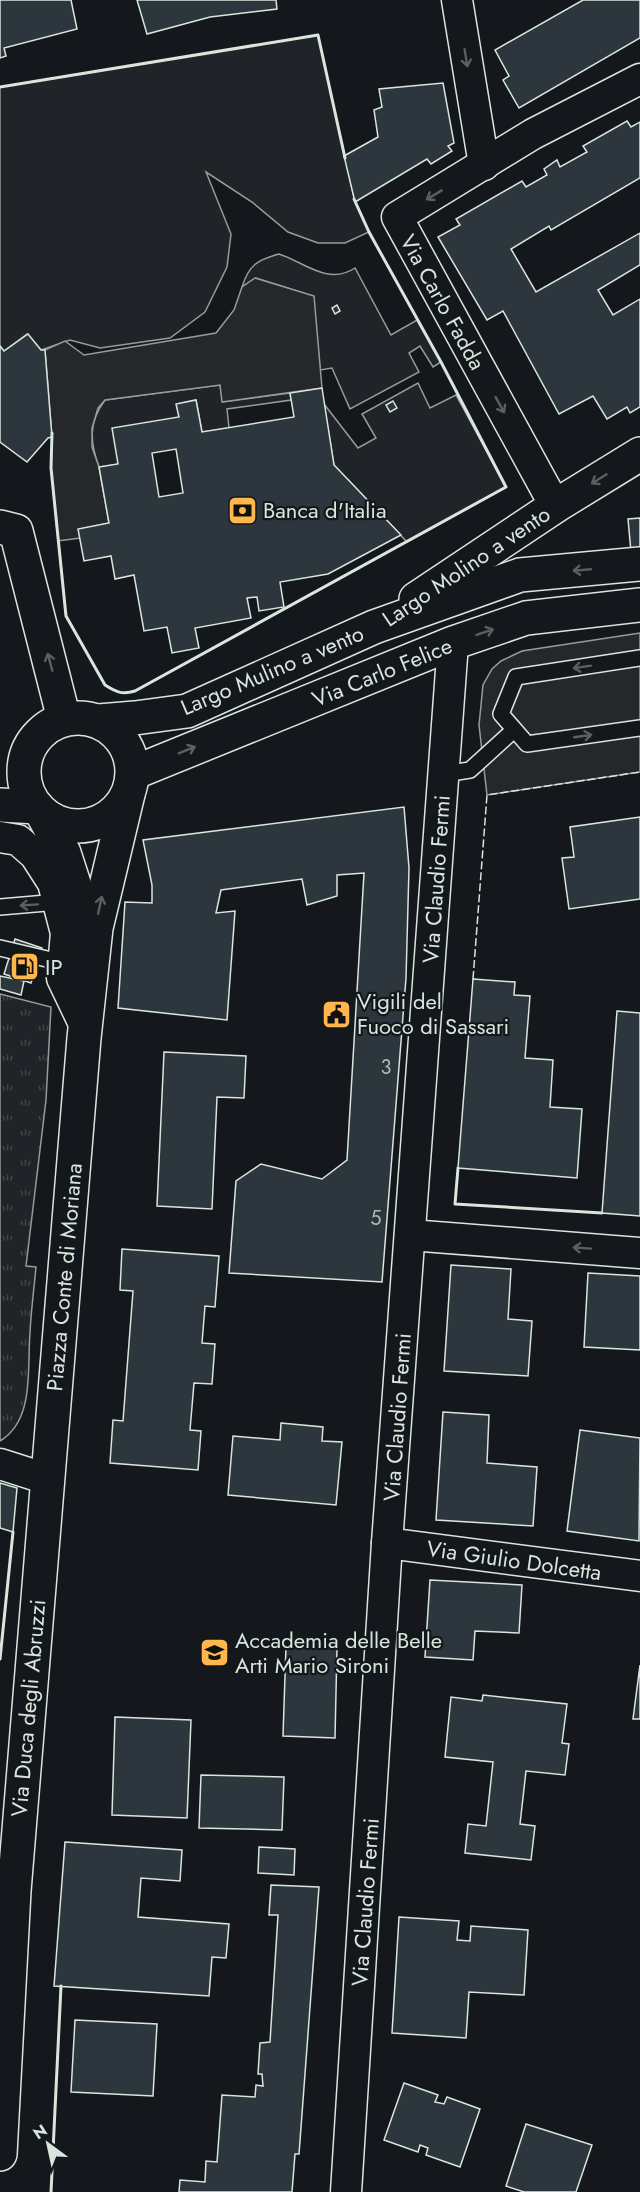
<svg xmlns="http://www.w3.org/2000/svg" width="640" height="2192" viewBox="0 0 640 2192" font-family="Jost,sans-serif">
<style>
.grass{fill:#202428;stroke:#939e99;stroke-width:1.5}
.park{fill:url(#park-tufts);stroke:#939e99;stroke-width:1.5}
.parking{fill:#24282b;stroke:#939e99;stroke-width:1.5}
.building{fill:#2c363c;stroke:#d8e6dc;stroke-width:1.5;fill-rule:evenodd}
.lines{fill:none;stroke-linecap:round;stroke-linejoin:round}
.service-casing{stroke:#d8e6dc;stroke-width:18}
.minor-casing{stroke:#d8e6dc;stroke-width:33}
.tertiary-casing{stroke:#d8e6dc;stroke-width:36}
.secondary-casing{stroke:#d8e6dc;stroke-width:36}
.service{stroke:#14181c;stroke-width:15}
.minor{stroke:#14181c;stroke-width:30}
.tertiary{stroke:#14181c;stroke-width:33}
.secondary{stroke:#14181c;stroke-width:33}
.fence{stroke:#d8e6dc;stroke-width:1.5;stroke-dasharray:8 3;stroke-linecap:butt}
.wall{stroke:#d8e6dc;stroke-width:3}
.oneway{stroke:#59605f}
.labels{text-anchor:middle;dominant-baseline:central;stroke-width:4.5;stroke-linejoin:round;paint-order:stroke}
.number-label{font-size:20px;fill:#adbab4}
.street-label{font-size:22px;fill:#d8e6dc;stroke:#14181c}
.poi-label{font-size:22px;fill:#d8e6dc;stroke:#14181c;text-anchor:start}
</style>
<defs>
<pattern id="park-tufts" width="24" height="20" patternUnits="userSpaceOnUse" patternTransform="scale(1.5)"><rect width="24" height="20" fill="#202428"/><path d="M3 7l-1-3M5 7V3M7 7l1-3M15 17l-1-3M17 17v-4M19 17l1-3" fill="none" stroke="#404447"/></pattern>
</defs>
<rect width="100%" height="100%" fill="#14181c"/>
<g class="grass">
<path d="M318,35L355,202L369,232L345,243H318L288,232L252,202L206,172L231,234L227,267L205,312L170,338L100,348L70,340L41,350L27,334L4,351L0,346V87Z"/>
<path d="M279,254C304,262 328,286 355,268L391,335L417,320L441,362L433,367L420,346L409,353L419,372L350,409L332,368L320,370L313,296L256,278L242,287C249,265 257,260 279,254Z"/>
<path d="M418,383L430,408L456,395L506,487L407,542L334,465L324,404L358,448L376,438L362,414Z"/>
<path d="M220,385L223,402L290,393L291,400L227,409L229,428L202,432L196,400L177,404L179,417L118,464L99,467C90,442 88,423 105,400Z"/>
</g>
<path class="park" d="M0,994L51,1007L46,1100L26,1266L36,1267C34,1289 31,1311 30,1333C27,1368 35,1420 0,1441Z"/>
<g class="parking">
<path d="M255,278L314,296L322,388L222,402L220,385L105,400L98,408L92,428V447L99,467L109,523L79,529L80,538L58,541L51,468L52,437L45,350L65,341L84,355L216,333L234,310L242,287Z"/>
<path d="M640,633V772L487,795L479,725L483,685L492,669L501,661L522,651Z"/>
</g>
<g class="building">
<path d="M0,0H71L77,29L4,48L6,56L0,58Z"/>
<path d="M137,0H276L277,9L210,17L147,34Z"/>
<path d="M583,0H640V38L519,108L503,80L509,76L495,50Z"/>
<path d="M443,83L454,143L448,146L452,151L431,164L427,159L355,202L344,156L378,137L374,110L382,107L379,89Z"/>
<path d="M627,121L631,127L640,122V178L551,230L549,226L511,249L536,292L640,233V265L598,290L613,315L640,299V407L630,413L627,407L607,419L593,396L559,414L503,311L487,320L438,237L460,225L456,219L522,181L526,187L547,175L544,169L557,160L560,167L587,152L583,146Z"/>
<path d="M337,305L340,311L335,314L332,308Z"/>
<path d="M28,334L41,350H45L52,437L48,438L27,462L0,442V346L4,351Z"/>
<path d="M322,388L334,465L401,535L328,574L280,582L284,607L259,611L257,597L247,598L251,618L195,628L199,648L172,653L167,627L144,631L134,575L115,579L111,556L84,561L78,529L109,523L99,467L118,464L112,428L179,417L176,404L196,400L202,432L294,417L290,393ZM176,449L183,493L159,497L152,453Z"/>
<path d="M393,401L397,408L390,412L386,405Z"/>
<path d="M640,518V551L631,552L628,519Z"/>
<path d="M404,807L409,868L406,978L382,1282L229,1273L236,1181L261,1164L322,1179L347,1160L364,873L337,875V896L307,905L302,879L221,890L216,913L235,911L227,1020L118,1008L125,902L152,903V885L143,840Z"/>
<path d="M640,817V899L569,909L562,858L574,857L570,827Z"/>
<path d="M15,939L42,948L31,983L4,974Z"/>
<path d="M0,976L24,981L21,995L0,989Z"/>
<path d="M473,979L515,982L514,995L530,996L525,1058L553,1060L550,1107L582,1109L577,1178L458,1168Z"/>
<path d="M617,1011L640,1013V1216L602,1213Z"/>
<path d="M164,1052L246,1056L244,1098L217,1097L212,1209L157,1206Z"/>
<path d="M122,1249L219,1256L215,1307L205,1306L202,1343L215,1344L212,1384L194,1383L190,1430L201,1431L198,1470L110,1463L113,1420L123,1421L133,1291L120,1290Z"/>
<path d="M451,1265L511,1269L508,1319L532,1321L528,1376L444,1371Z"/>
<path d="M588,1273L640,1276V1350L584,1347Z"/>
<path d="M443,1412L489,1415L487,1463L537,1467L533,1526L436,1520Z"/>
<path d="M281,1423L323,1427L322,1441L342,1442L336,1505L228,1495L233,1436L280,1440Z"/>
<path d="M580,1430L640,1438L639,1541L567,1531Z"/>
<path d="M0,1483L17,1488L13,1532L0,1528Z"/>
<path d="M430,1580L522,1585L519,1633L475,1631L473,1660L425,1657Z"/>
<path d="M286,1646L337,1648L335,1738L283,1736Z"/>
<path d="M640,1665V1719H633Z"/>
<path d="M483,1695L567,1704L562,1743L569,1744L565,1775L526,1771L520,1824L535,1826L531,1860L465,1853L468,1824L486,1826L493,1762L445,1757L451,1697L482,1701Z"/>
<path d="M115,1717L191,1720L187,1818L112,1815Z"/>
<path d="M201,1775L284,1777L282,1830L199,1828Z"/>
<path d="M65,1842L182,1850L180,1881L141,1878L138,1917L229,1924L226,1958L212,1957L209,1996L54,1986Z"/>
<path d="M259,1847L295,1849L294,1875L258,1873Z"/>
<path d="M271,1885L319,1887L299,2154H295L292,2192H179L180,2180L205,2182L206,2161L217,2162L222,2095L255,2097L256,2085L263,2086L262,2074H258L260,2043L270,2042L278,1915H269Z"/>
<path d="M399,1917L459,1921L457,1940L470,1941L471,1926L528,1930L524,1995L469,1992L466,2038L392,2033Z"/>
<path d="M75,2020L157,2024L153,2096L71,2092Z"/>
<path d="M404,2083L438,2095L435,2102L444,2104L447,2097L480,2109L460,2167L426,2155L428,2148L420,2145L418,2152L384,2140Z"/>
<path d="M526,2124L592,2145L576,2192H524L506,2186Z"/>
</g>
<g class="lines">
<defs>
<g id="service">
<path d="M640,658L516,677L501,714L527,744L640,728"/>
<path d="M444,774L470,770L514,730"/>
<path d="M0,907L58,902"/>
<path d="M0,948L64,963"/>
</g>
<g id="minor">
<path d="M457,0L484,165"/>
<path d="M557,505L547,491L397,217L533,134L640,79"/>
<path d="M0,837L18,840L35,855L53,883L66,933L62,978L85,1026"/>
<path d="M410,1235L640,1253"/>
<path d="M0,1464L47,1479"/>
<path d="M387,1543L640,1576"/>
<path d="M346,2192L387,1543L453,643"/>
</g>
<path id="tertiary" d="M0,805L37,807"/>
<g id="secondary">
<path d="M0,527L16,531L64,719"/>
<path d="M416,599L557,505L640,454"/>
<circle cx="78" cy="772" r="54"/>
<path d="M99,721L135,718L187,711L374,627L520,575L640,564"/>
<path d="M133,773L453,643L526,618L640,605"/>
<path d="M42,813L64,853L75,887L80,954"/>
<path d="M0,2154L14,1891L84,1038L96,928L128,794"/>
</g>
</defs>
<use href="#service" class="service-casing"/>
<use href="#minor" class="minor-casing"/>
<use href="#tertiary" class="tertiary-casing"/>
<use href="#secondary" class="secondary-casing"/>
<use href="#service" class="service"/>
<use href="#minor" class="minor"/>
<use href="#tertiary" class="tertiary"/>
<use href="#secondary" class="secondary"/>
<path class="fence" d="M473,979L487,795L640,772"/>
<g class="wall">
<path d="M0,87L318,35L345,158"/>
<path d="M52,433L51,468L66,616L105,685C116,692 122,695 135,691L506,487L441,362L369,232L354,199"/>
<path d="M458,1168L455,1204L602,1213"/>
<path d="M0,1659L13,1532"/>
<path d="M51,2192L61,1986"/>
</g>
</g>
<defs><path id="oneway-shaft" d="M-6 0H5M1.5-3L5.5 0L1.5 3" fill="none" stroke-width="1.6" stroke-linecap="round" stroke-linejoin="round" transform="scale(1.5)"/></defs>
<g class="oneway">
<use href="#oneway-shaft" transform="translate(466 58) rotate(81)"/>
<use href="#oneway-shaft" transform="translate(434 195) rotate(149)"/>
<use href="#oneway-shaft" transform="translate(500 405) rotate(61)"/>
<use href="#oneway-shaft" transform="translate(599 479) rotate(148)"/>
<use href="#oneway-shaft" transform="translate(582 570) rotate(175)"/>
<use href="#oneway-shaft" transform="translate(485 632) rotate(-19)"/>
<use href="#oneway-shaft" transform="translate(50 662) rotate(-105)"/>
<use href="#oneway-shaft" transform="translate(582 667) rotate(171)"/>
<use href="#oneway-shaft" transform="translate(583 736) rotate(-8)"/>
<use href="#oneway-shaft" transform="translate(187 750) rotate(-22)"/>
<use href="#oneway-shaft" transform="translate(29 905) rotate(176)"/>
<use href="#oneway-shaft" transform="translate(100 905) rotate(-78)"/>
<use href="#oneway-shaft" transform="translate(582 1248) rotate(-176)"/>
</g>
<defs>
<symbol id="bank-square" viewBox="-11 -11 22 22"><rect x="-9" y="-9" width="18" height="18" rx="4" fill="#ffb74d" stroke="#14181c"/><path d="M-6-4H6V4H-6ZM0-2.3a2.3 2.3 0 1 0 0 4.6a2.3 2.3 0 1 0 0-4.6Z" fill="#111"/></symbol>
<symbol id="fuel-square" viewBox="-11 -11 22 22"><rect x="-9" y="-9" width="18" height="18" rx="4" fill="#ffb74d" stroke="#14181c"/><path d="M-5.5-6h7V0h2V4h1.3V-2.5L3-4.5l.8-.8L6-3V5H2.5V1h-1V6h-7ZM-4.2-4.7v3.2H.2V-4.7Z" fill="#111"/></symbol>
<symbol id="civic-square" viewBox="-11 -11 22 22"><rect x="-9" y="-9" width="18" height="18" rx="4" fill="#ffb74d" stroke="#14181c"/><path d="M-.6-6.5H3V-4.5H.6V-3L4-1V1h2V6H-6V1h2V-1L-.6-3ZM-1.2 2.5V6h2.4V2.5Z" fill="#111"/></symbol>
<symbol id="university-square" viewBox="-11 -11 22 22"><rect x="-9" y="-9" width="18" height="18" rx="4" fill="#ffb74d" stroke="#14181c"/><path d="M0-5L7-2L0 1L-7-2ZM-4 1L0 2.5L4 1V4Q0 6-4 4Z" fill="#111"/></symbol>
</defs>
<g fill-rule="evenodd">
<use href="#bank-square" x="226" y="494" width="33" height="33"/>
<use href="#fuel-square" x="8" y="950" width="33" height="33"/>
<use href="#civic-square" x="320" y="998" width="33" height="33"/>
<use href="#university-square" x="198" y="1636" width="33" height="33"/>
</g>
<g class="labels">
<g class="number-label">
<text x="386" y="1067">3</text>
<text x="376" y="1218">5</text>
</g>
<g class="street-label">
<text transform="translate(443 302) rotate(61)">Via Carlo Fadda</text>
<text transform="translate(466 566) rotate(-34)">Largo Molino a vento</text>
<text transform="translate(272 670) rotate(-23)">Largo Mulino a vento</text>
<text transform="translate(382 672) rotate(-22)">Via Carlo Felice</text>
<text transform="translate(436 879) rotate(-86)">Via Claudio Fermi</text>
<text transform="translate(64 1277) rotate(-85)">Piazza Conte di Moriana</text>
<text transform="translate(397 1417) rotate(-86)">Via Claudio Fermi</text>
<text transform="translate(514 1560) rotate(8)">Via Giulio Dolcetta</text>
<text transform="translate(28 1708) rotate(-85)">Via Duca degli Abruzzi</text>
<text transform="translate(365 1902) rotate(-86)">Via Claudio Fermi</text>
</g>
<g class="poi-label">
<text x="263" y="510">Banca d'Italia</text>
<text x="45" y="967">IP</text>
<text x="357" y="1001">Vigili del<tspan x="357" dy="25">Fuoco di Sassari</tspan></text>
<text x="235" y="1640">Accademia delle Belle<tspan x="235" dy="25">Arti Mario Sironi</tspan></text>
</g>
</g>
<g transform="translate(48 2144) rotate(327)" stroke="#14181c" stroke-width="4.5" paint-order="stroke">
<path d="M0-4.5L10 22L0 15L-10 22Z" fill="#d8e6dc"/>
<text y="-9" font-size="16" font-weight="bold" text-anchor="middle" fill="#d8e6dc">N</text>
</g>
</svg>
